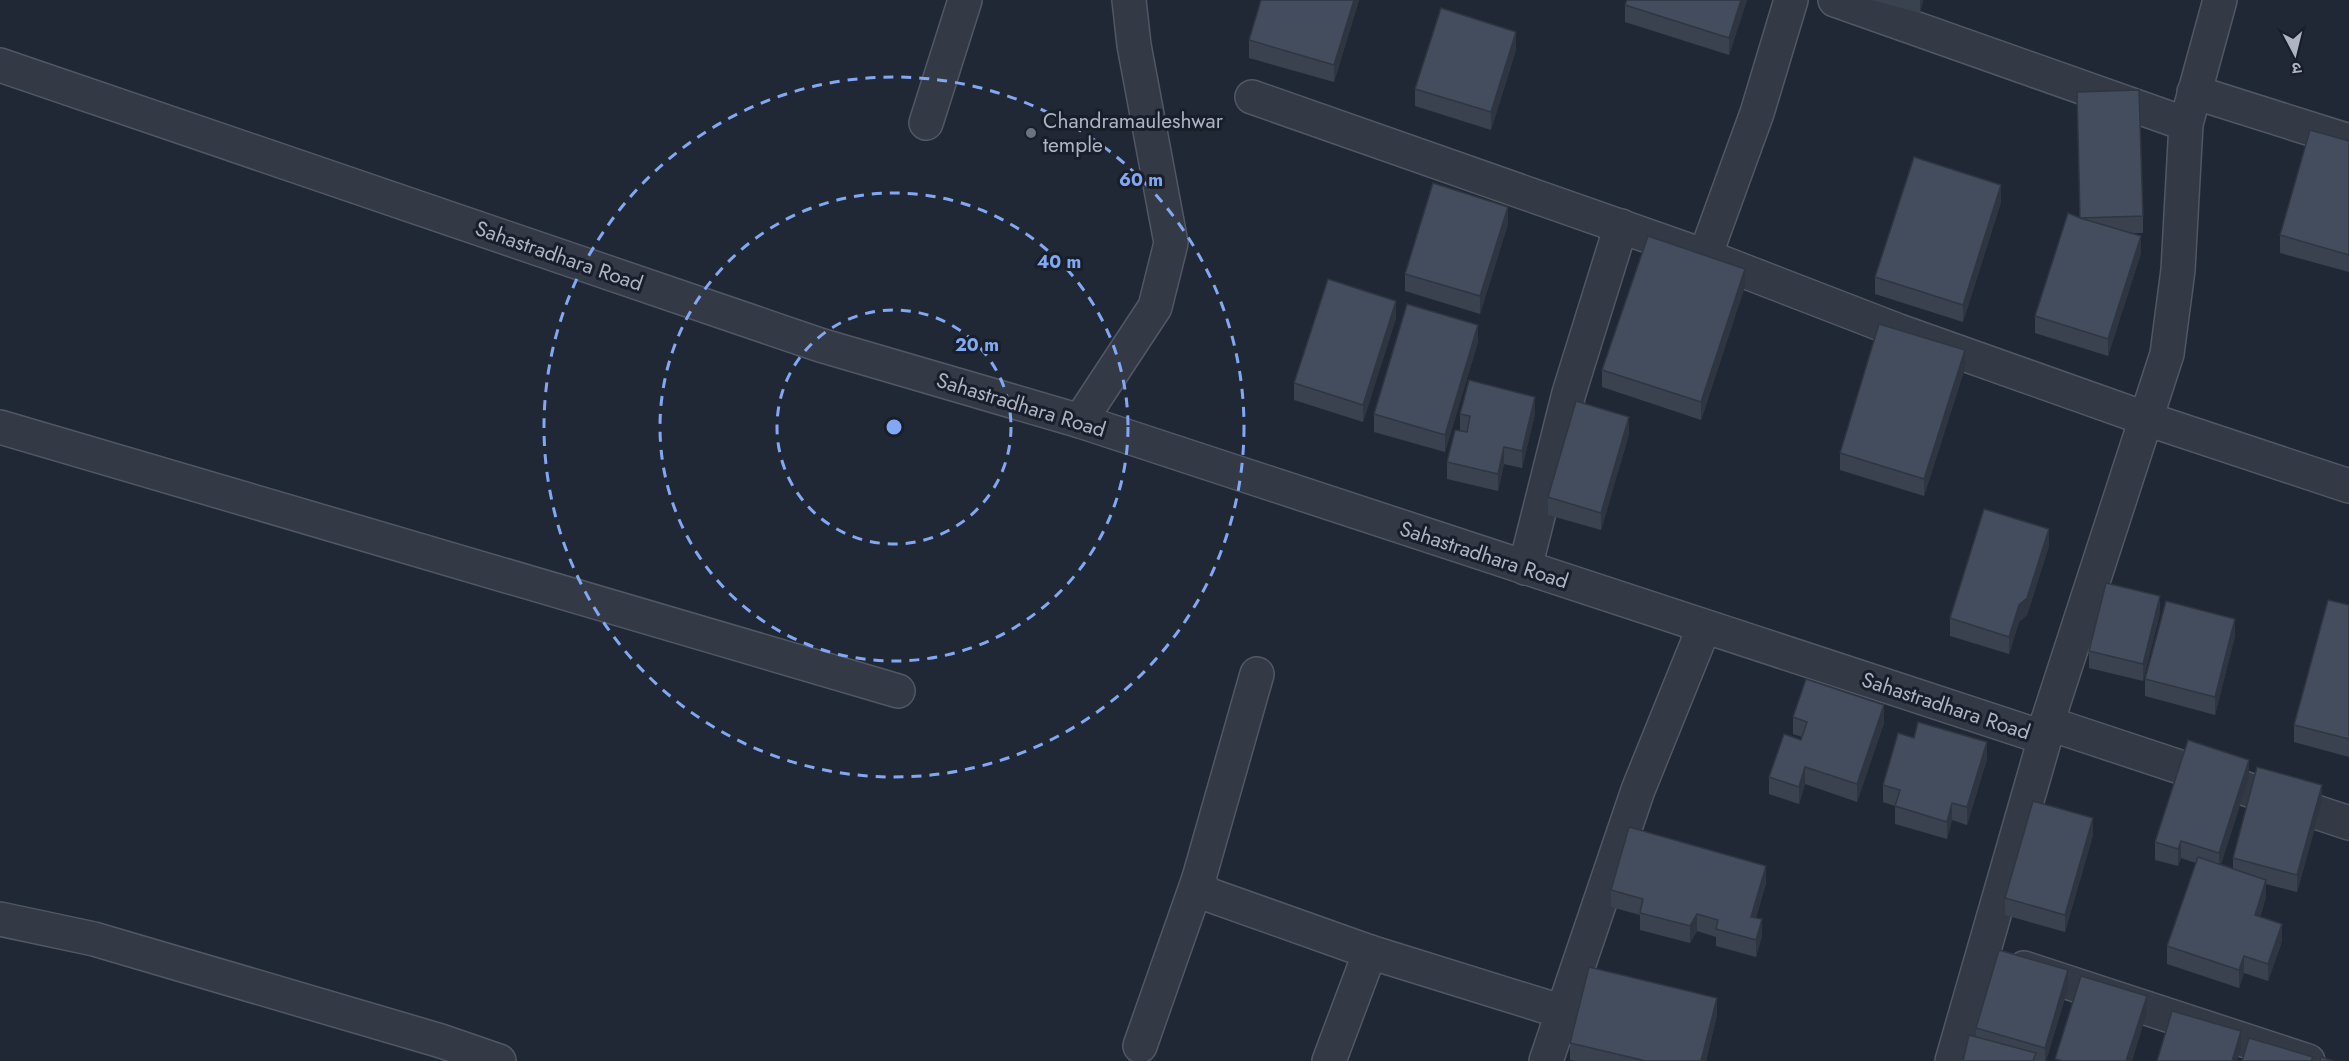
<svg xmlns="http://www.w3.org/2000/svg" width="2349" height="1061" viewBox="0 0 2349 1061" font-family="Jost,'Noto Sans Devanagari',sans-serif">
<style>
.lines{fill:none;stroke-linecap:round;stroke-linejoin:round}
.minor-casing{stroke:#515764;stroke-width:36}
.minor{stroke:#333a46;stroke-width:33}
.wall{fill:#3a4250}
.shaded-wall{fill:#2f3641}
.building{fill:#434d5d;stroke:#2f3641;stroke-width:1.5}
.ring{fill:none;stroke:#82a8f3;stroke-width:3;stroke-dasharray:10 8}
.worship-dot{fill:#6b7280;stroke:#191f2a;stroke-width:2}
.labels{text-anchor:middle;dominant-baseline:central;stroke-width:6;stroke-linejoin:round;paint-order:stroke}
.poi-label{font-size:21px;fill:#adb4c3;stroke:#191f2a;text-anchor:start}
.street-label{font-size:21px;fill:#adb4c3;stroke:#191f2a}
.centre{fill:#82a8f3;stroke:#191f2a;stroke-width:3}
.ring-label{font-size:18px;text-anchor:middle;font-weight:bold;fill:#82a8f3;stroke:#191f2a;stroke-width:6;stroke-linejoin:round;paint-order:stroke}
</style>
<rect width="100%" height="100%" fill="#202835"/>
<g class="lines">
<defs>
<g id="minor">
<path d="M1835,0L2186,124"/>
<path d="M0,65L820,345L1080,421L2045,738"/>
<path d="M2194,92L2349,141"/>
<path d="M1252,97L1705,256L1899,331L2147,419L2349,486"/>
<path d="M926,123L965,0"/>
<path d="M1705,256L1757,113L1791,0"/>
<path d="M1080,421L1155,307L1171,243L1134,45L1129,0"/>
<path d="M0,427L898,691"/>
<path d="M1525,568L1569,393L1621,226"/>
<path d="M1257,674L1199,878L1204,893L1370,952L1563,1012"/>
<path d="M2047,723L2349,823"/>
<path d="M0,919L94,939L441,1041L499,1061"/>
<path d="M2024,968L2308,1061"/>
<path d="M1140,1046L1199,878"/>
<path d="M1329,1061L1370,952"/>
<path d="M1546,1061L1638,790L1704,627"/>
<path d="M1952,1061L2045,738L2047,723L2167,354L2178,270L2186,124L2220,0"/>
</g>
</defs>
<use href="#minor" class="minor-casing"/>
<use href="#minor" class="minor"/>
</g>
<g class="wall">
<path d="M1261,0H1359L1334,82L1249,58V40Z"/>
<path d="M1627,0H1747L1729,55L1625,22V5Z"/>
<path d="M1871,0H1923L1920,13Z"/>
<path d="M1516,50L1491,130L1415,106V89Z"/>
<path d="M2349,141V272L2280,253V235Z"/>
<path d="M2001,202L1963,322L1875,294V277Z"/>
<path d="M2143,216V233H2132L2141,253L2108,356L2035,333V316L2080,217Z"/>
<path d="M1508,224L1480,314L1405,291V274Z"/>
<path d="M1745,286L1701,420L1602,387V370Z"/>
<path d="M1396,318L1363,422L1294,400V383Z"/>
<path d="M1478,342L1445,452L1374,432V414Z"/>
<path d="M1965,368L1924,496L1840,470V453Z"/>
<path d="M1460,414H1535L1522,468L1504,464L1498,491L1447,479V462L1460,431Z"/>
<path d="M1629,434L1601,530L1548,515V497Z"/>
<path d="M2049,546L2027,615L2019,622L2009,654L1950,636V618Z"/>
<path d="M2349,605V757L2294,742V725Z"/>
<path d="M2160,613L2143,681L2089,668V651Z"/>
<path d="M2235,636L2215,715L2145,696V679Z"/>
<path d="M1793,717L1884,723L1857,802L1805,784L1799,804L1769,794V777L1801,740L1802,737L1793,734Z"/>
<path d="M1987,759L1967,825L1952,820L1947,839L1895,824V806L1883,802V785Z"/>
<path d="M2249,777L2221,864L2233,868V858L2322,802L2297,892L2266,884V897L2260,917L2282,941L2268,981L2244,973L2239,988L2167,964V946L2196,863L2181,858L2178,866L2155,860V842Z"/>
<path d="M2093,835L2065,932L2005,915V898Z"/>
<path d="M1766,883L1756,918L1762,936L1756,957L1716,946V937L1697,931L1690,943L1640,930V915L1611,907V890Z"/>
<path d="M2068,988L2046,1061H1963L1976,1037V1028Z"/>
<path d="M1717,1015L1706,1061H1575L1570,1060V1043Z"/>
</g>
<g class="shaded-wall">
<path d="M1354,0H1359L1334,82V65Z"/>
<path d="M1741,0H1747L1729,55V38Z"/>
<path d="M1920,0H1923L1920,13Z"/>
<path d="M1516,32V50L1491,130V112Z"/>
<path d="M2001,185V202L1963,322V305Z"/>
<path d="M1508,207V224L1480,314V296Z"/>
<path d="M2141,236V253L2108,356V339Z"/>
<path d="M1745,269V286L1701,420V402Z"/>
<path d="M1396,301V318L1363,422V405Z"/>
<path d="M1478,325V342L1445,452V435Z"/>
<path d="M1965,350V368L1924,496V479Z"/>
<path d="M1535,397V414L1522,468V451Z"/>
<path d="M1629,417V434L1601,530V513Z"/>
<path d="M1504,447V464L1498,491V474Z"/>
<path d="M2049,529V546L2027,615L2019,622L2009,654V637L2019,605Z"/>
<path d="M2160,596V613L2143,681V664Z"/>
<path d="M2235,619V636L2215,715V697Z"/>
<path d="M1884,705V723L1857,802V784Z"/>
<path d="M1987,742V759L1967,825V807Z"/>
<path d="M2249,760V777L2219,870V853Z"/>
<path d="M1805,767V784L1799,804V787Z"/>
<path d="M2322,785V802L2297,892V875Z"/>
<path d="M1952,803V820L1947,839V822Z"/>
<path d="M2093,818V835L2065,932V915Z"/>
<path d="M2181,841V858L2178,866V849Z"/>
<path d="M1766,866V883L1751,934V917Z"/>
<path d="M2266,880V897L2255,932V915Z"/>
<path d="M1697,914V931L1690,943V926Z"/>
<path d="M1762,919V936L1756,957V940Z"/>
<path d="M2282,924V941L2268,981V964Z"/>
<path d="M2244,956V973L2239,988V970Z"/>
<path d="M2068,970V988L2046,1061H2045V1048Z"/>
<path d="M2147,996V1013L2132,1061H2126Z"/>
<path d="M1717,998V1015L1706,1061H1701Z"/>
<path d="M2241,1031V1048L2237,1061H2232Z"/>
</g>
<g class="building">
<path d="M1261,0H1354L1334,65L1249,40Z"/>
<path d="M1627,0H1741L1729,38L1625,5Z"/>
<path d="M1441,8L1516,32L1491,112L1415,89Z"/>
<path d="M2139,90L2143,216L2080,218L2141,236L2108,339L2035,316L2068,213L2080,218L2077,92Z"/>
<path d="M2310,130L2349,141V255L2280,235Z"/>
<path d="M1914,157L2001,185L1963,305L1875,277Z"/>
<path d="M1433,183L1508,207L1480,296L1405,274Z"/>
<path d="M1648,236L1745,269L1701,402L1602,370Z"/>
<path d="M1328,279L1396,301L1363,405L1294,383Z"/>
<path d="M1407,304L1478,325L1445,435L1374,414Z"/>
<path d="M1879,324L1965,350L1924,479L1840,453Z"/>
<path d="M1469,380L1535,397L1522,451L1504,447L1498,474L1447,462L1455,430L1467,432L1470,416L1460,414Z"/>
<path d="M1576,401L1629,417L1601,513L1548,497Z"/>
<path d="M1984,509L2049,529L2027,598L2019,605L2009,637L1950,618Z"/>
<path d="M2106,583L2160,596L2143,664L2089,651Z"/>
<path d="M2328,600L2349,605V739L2294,725Z"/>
<path d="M2166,601L2235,619L2215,697L2145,679Z"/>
<path d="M1806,679L1884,705L1857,784L1805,767L1799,787L1769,777L1784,734L1801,740L1807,722L1793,717Z"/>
<path d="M1918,722L1987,742L1967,807L1952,803L1947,822L1895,806L1900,790L1883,785L1898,733L1914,738Z"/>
<path d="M2188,740L2249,760L2219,853L2181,841L2178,849L2155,842Z"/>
<path d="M2257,767L2322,785L2297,875L2233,858Z"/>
<path d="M2033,801L2093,818L2065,915L2005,898Z"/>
<path d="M1629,827L1766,866L1751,917L1762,919L1756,940L1716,929L1718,920L1697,914L1690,926L1640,913L1643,899L1611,890Z"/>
<path d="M2198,857L2266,880L2255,915L2282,924L2268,964L2244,956L2239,970L2167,946Z"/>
<path d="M1999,950L2068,970L2045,1048L1976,1028Z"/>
<path d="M1589,967L1717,998L1701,1061H1646L1570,1043Z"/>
<path d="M2081,976L2147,996L2126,1061H2063L2055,1059Z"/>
<path d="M2172,1011L2241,1031L2232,1061H2157Z"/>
<path d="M1969,1035L2036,1053L2033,1061H1963Z"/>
<path d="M2249,1038L2313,1057L2311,1061H2242Z"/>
<path d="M2321,1057L2334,1061H2320Z"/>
</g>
<g class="ring">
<circle cx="894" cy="427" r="117"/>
<circle cx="894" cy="427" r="234"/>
<circle cx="894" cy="427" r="350"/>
</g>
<circle class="worship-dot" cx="1031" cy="133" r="6"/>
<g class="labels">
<g class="poi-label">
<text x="1043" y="121">Chandramauleshwar<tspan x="1043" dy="24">temple</tspan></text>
</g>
<g class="street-label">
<text transform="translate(559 256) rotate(19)">Sahastradhara Road</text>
<text transform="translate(1021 405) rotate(17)">Sahastradhara Road</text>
<text transform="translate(1484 555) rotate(18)">Sahastradhara Road</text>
<text transform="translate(1946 706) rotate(18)">Sahastradhara Road</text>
</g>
</g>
<circle cx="894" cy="427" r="9" class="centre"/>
<g class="ring-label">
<text x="1141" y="186">60 m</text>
<text x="1059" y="268">40 m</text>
<text x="977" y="351">20 m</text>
</g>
<g transform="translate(2295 54) rotate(173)" stroke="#191f2a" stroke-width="4.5" paint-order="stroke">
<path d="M0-4.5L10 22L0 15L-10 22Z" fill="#adb4c3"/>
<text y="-9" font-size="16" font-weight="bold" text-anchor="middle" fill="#adb4c3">उ</text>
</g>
</svg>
